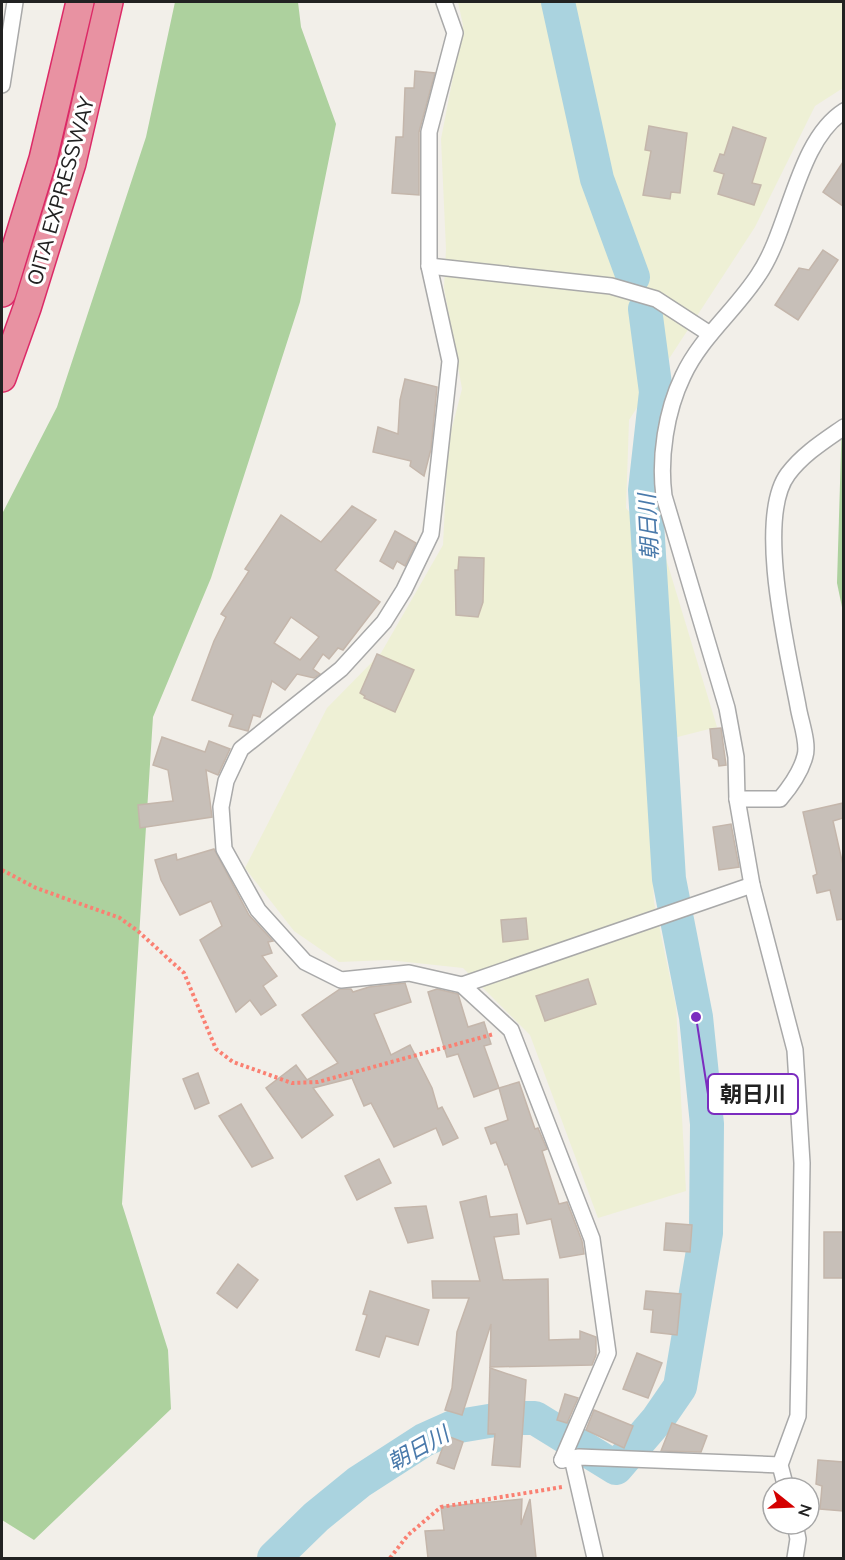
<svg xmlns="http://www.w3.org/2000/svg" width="845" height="1560" viewBox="0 0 845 1560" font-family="Mulish,'Noto Sans JP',sans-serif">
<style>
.farmland{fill:#eef0d5}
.forest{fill:#add19e}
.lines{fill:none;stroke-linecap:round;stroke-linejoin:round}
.river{stroke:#aad3df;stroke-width:34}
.building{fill:#c7bfb8;stroke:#c4b6ab;stroke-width:1.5;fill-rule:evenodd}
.street-casing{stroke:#a9a9a9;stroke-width:18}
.highway-casing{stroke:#dc2a67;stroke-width:30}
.path{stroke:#fa8072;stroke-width:4;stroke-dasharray:3 3;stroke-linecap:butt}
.street{stroke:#fff;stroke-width:15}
.highway{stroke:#e892a2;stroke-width:27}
.labels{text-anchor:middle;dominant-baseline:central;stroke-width:6;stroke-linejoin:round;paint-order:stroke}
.street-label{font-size:21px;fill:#222;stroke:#fff}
.water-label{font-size:22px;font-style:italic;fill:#4a7aab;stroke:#fff}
.leader{fill:none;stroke:#7b2cbf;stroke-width:2}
.callout-dot{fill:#7b2cbf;stroke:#fff;stroke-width:2}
.callout{fill:#fff;stroke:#7b2cbf;stroke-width:2}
.callout-label{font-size:22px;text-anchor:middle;font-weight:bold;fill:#222}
</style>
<rect width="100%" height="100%" fill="#f2efe9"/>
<path class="farmland" d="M458,2H843V88L815,106L755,227L629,420L626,508L664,552L717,727L646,745L654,902L676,1006L686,1191L598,1218L530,1035L463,968L388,960L339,962L294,931L245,868L327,708L381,653L443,545L448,443L462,389L444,288L446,249L441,139L463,25Z"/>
<g class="forest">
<path d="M175,2H298L301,27L336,124L300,302L211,578L153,717L122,1204L168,1350L171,1409L34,1540L2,1520V514L57,407L146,137Z"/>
<path d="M843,385V612L837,583Z"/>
</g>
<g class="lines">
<g class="river">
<path d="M558,2L597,179L633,277"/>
<path d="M274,1558L316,1517L359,1482L424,1440L453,1427L507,1418H535L616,1468L658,1419L680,1387L706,1233L707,1124L696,1017L669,879L645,490L656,392L645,309"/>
</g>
</g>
<g class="building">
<path d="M415,71L435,73L419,132V195L392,193L396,137H403L405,88H414Z"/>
<path d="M649,126L687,133L680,193L671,192L670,199L643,195L651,151L645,150Z"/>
<path d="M733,127L766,138L752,183L761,185L754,205L718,194L724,174L714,171L720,154L724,155Z"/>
<path d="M843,162V206L823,192Z"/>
<path d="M823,250L838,260L798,320L775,305L799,268L809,270Z"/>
<path d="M405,379L437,387L431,449L424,476L410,466L411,461L373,452L378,427L398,434L400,400Z"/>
<path d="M352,506L376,520L335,570L380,602L343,650L338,648L329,659L323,654L313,669L320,674L314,678L297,674L285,690L272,681L260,717L253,715L248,731L229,726L233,715L192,700L214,641L226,617L221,614L249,571L245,569L281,515L321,542ZM291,617L319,637L300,660L274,643Z"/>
<path d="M395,531L416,543L405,566L397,561L393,569L380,561Z"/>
<path d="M459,557L484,558L483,602L478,617L456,615L455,570H458Z"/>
<path d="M377,654L414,670L395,712L364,698L365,696L360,693Z"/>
<path d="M721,728L726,765L719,766L718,760L713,758L710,729Z"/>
<path d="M162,737L205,752L209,741L230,749L218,775L206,770L212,817L140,828L138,805L173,801L168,770L153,765Z"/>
<path d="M843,803V818L833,821L843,865V919L837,920L830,890L817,893L813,876L817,874L803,812Z"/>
<path d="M731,824L739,867L719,870L713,827Z"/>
<path d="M214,849L249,915L273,941L268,942L272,953L262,956L277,976L263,986L276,1005L261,1015L250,1000L236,1012L200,940L222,926L211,901L180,915L161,880L155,860L176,854L177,860Z"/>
<path d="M526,918L528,939L503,942L501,920Z"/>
<path d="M588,979L596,1004L545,1021L536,996Z"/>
<path d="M405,983L411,1002L374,1014L391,1055L410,1045L432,1088L438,1109L442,1107L458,1138L443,1145L436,1128L394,1147L371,1103L364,1106L352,1078L313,1088L333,1115L302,1138L266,1088L296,1065L307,1080L338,1063L302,1015L340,989H351L353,992L369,987Z"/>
<path d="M437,989L458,994L468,1027L484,1022L491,1044L484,1046L499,1088L474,1097L458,1054L447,1057L428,992Z"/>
<path d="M198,1073L209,1103L195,1109L183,1079Z"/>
<path d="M519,1082L535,1129L538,1128L547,1149L542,1151L559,1204L567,1202L582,1241L584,1254L560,1258L551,1219L527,1224L507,1164L505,1165L496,1142L491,1144L485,1128L508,1120L499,1088Z"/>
<path d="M241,1104L273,1158L252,1167L219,1116Z"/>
<path d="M379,1159L391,1183L357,1200L345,1176Z"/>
<path d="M486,1196L490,1217L517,1214L519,1234L494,1237L503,1280L548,1279L549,1340L580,1339V1331L596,1337V1355L592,1365L490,1367L491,1324L462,1415L445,1410L452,1388L457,1332L469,1298H433L432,1281H480L460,1202Z"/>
<path d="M426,1206L433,1238L408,1243L395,1208Z"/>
<path d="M666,1223L692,1225L690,1252L664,1250Z"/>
<rect x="824" y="1232" width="19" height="46"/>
<path d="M238,1264L258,1280L237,1308L217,1293Z"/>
<path d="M370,1291L429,1310L418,1345L386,1336L379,1357L356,1350L367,1315L363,1314Z"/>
<path d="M646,1291L681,1294L677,1335L651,1332L653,1310L644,1309Z"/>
<path d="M637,1353L662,1363L648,1398L623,1389Z"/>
<path d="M490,1368L526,1380L520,1467L492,1465L495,1434H488Z"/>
<path d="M565,1394L578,1398L567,1423L557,1420Z"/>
<path d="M594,1410L633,1426L624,1448L586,1430Z"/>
<path d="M672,1423L707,1436L701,1452L661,1451Z"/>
<path d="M447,1436L463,1442L454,1469L437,1463Z"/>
<path d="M818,1460L843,1462V1511L820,1509L822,1486L816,1484Z"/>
<path d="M522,1499L521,1525L530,1499L536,1558H428L425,1531L444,1530L441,1507Z"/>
</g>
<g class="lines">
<defs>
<g id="street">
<path d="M444,2L455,33L429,132V266L450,361L431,534L404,590L384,622L341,669L241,749L226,781L221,807L224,849L258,910L305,962L341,980L409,973L462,985L511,1030L592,1239L608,1353L562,1460"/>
<path d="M2,85L15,2"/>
<path d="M429,266L611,286L656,299L710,334"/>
<path d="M737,799H780C791,786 801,772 805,756C809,743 800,720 798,706C788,653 755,518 788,474C803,454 824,441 844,427"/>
<path d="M462,985L752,885"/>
<path d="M572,1458L595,1558"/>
<path d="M562,1460L579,1457L780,1465"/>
<path d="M786,1488L780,1465L798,1416L799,1363L802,1163L795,1050L752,885L737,799L736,757L727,708L664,496C659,458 666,411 683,376C701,337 736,310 759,274C790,228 797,141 844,111"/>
<path d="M795,1524L798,1539L795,1558"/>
</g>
<g id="highway">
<path d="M2,293L43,159L80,2"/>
<path d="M2,378L27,308L72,163L109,2"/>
</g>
</defs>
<use href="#street" class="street-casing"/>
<use href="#highway" class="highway-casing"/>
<g class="path">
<path d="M2,870L36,888L120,918L139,932L184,973L216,1049L233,1062L292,1083L318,1082L494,1034"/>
<path d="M390,1558L408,1535L441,1507L562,1487"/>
</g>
<use href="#street" class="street"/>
<use href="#highway" class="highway"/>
</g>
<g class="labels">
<g class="street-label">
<text transform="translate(60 191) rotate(-74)">OITA EXPRESSWAY</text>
</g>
<g class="water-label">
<text transform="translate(648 527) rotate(-93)">朝日川</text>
<text transform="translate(418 1448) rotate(-29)">朝日川</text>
</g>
</g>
<path class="leader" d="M696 1017L708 1094"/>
<circle class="callout-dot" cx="696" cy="1017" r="6"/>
<rect class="callout" x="708" y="1074" width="90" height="40" rx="6"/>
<g class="callout-label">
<text x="753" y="1102">朝日川</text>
</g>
<rect width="845" height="1560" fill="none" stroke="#222222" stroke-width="6"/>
<g transform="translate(791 1506) rotate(108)"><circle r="28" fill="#ffffff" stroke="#a7a7a7" stroke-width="1.5"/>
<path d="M0-4.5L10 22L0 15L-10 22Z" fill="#d40000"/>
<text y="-9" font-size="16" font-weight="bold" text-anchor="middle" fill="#222222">N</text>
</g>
</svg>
